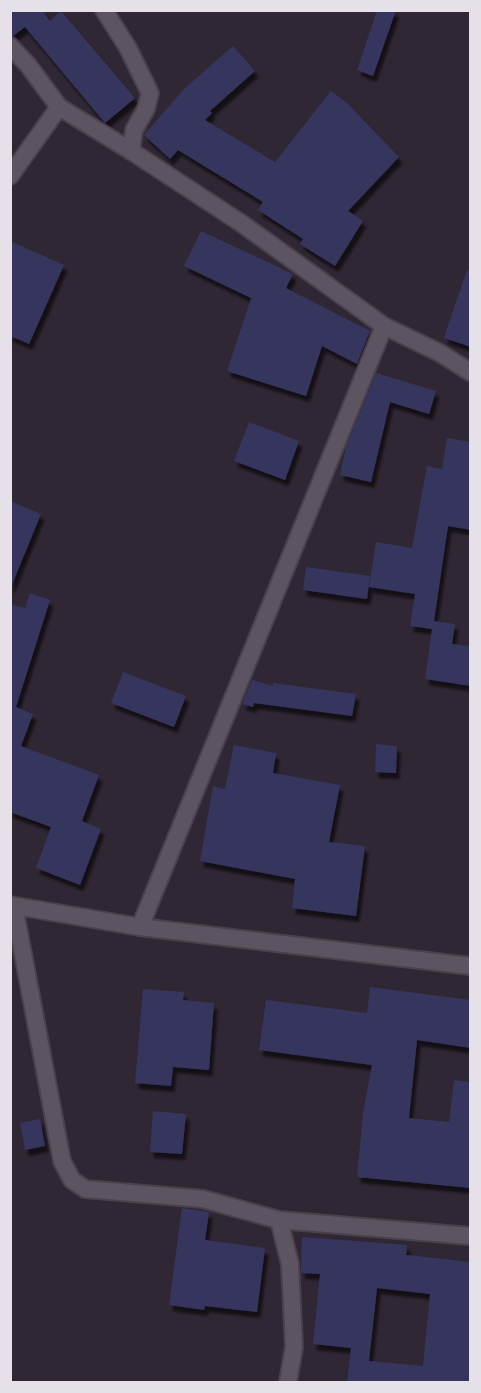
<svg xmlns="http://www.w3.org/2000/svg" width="481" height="1393" viewBox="0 0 481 1393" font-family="Inter,sans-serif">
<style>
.building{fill:#36355d;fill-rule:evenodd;filter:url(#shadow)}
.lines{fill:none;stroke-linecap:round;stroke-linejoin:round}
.minor-casing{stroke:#49424c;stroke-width:20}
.minor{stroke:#5d5462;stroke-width:16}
</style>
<defs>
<filter id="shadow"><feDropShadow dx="3.5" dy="6" stdDeviation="1.5" flood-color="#0009"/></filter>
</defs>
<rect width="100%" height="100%" fill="#302734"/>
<g class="building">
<path d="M10,10H46L44,13L50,21L61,11L135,98L105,123L25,27L13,36H10Z"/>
<path d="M377,10H396L373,76L357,70Z"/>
<path d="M233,46L255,71L210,111L212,113L205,120L275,162L331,91L347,103L399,157L348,211L363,221L335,266L300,244L303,239L258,210L263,202L178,150L170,159L144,135L185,88Z"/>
<path d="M201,231L293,274L286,288L370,331L357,364L322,346L306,396L227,371L251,298L184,266Z"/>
<path d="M10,241L64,265L29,344L10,336Z"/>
<path d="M467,270H471V347L444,338Z"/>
<path d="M376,373L436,391L429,414L390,402L371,482L340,475L346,447Z"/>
<path d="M249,422L299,441L285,480L234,461Z"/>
<path d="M447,438L471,442V530L448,526L434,621L455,624L452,644L471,646V686L425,679L432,629L410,626L415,594L369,587L376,542L412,548L427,466L442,469Z"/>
<path d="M10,501L41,514L11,587H10Z"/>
<path d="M306,567L370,576L367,599L303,590Z"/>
<path d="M30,593L50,600L16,707L33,714L21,746L99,775L82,821L101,829L80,885L36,868L51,827L10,812V604L25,608Z"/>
<path d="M123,672L186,696L174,727L111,703Z"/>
<path d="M252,680L273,686V683L356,694L352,716L254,703L253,707L242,704Z"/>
<path d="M376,744L397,746L396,773L375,772Z"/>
<path d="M234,745L276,753L273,773L340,785L329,842L365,846L356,916L292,908L295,879L200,861L213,786L225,789Z"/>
<path d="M370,987L471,1000V1048L417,1040L409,1118L449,1122L454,1080L471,1082V1188L357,1177L363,1113L372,1065L259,1050L266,1000L367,1013Z"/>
<path d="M143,989L184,992L183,1000L214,1003L209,1070L173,1067L171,1086L135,1083Z"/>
<path d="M153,1111L186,1114L182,1154L150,1152Z"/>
<path d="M40,1119L45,1146L25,1150L20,1123Z"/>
<path d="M182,1208L209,1212L205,1240L265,1248L257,1312L205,1306L204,1310L169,1305Z"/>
<path d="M302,1237L407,1245L406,1255L471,1262V1383H347L351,1348L313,1344L320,1274L301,1273ZM377,1288L430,1294L423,1366L369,1361Z"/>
</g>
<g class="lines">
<defs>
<g id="minor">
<path d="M104,10L128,48L150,93L146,109L134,130L131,151"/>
<path d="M10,46L28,65L59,107L131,151L241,223L384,326L440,353L470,372"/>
<path d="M10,176L59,107"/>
<path d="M10,905L140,927L470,966"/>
<path d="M14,906L62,1161L72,1180L85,1189L203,1199L279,1220L470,1236"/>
<path d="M140,927L384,326"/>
<path d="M279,1220L290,1264L294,1347L288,1382"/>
</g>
</defs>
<use href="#minor" class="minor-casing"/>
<use href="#minor" class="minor"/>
</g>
<rect width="481" height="1393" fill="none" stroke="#e6e1e9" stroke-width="24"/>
</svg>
